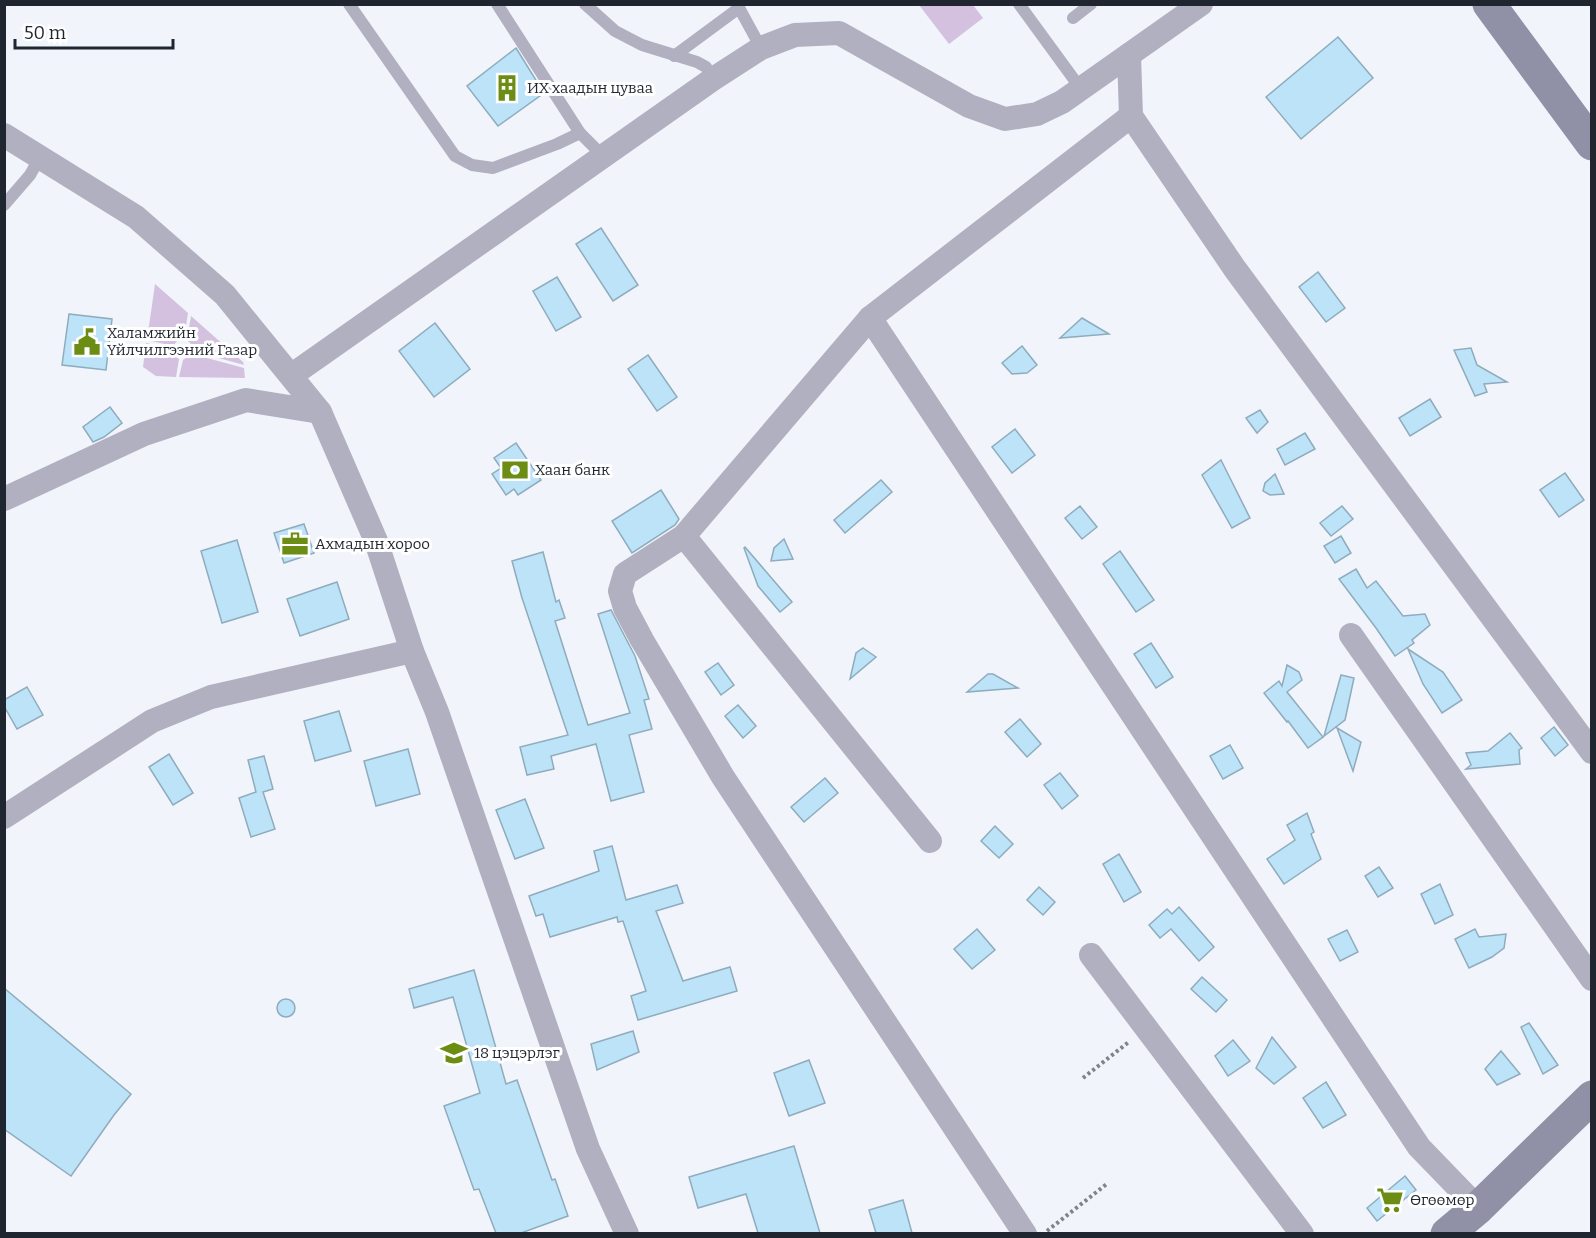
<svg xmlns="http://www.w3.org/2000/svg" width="1596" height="1238" viewBox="0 0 1596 1238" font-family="Bitter,serif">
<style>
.green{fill:#d4c1e0}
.building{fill:#bde3f8;stroke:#8eacbd;stroke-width:1.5}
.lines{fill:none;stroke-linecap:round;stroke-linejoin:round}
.path{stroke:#7e848b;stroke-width:4;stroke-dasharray:3 3;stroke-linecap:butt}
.lane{stroke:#b0b0c0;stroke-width:12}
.street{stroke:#b0b0c0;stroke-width:24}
.secondary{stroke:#9090a6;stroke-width:33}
.labels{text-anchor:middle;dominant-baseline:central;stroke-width:6;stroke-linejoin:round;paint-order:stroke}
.poi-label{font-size:15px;fill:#1f262f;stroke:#fff;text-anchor:start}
</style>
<rect width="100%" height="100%" fill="#f1f4fa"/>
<g class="green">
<path d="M919,5H973L983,18L949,44Z"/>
<path d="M155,284L188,313L184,339L177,341L173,346L147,340Z"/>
<path d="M191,316L243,362L244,365L193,351L192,345L187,340Z"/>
<path d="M146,343L173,349L174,356L179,359L176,377L156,376L143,367Z"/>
<path d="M192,354L244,368L245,378L179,377L183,360Z"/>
</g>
<g class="building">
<path d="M1338,37L1373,78L1301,139L1266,97Z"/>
<path d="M516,48L544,93L498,126L467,86Z"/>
<path d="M601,228L638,285L613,301L576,244Z"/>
<path d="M1318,272L1345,308L1326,322L1299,287Z"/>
<path d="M557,277L581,317L556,331L533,291Z"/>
<path d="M69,314L112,319L106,370L62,365Z"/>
<path d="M1082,318L1109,334L1060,338Z"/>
<path d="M435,323L470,369L434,397L399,351Z"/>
<path d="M1022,346L1037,365L1027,373L1012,374L1002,363Z"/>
<path d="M1471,348L1477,365L1507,382L1484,384L1487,392L1475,396L1454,350Z"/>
<path d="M648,355L677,397L657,411L628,369Z"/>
<path d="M1430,399L1441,417L1410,436L1399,418Z"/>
<path d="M110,407L122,423L104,437L93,442L83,427Z"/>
<path d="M1260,410L1268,422L1257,433L1246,418Z"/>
<path d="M1015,429L1035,455L1012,473L992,447Z"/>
<path d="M1305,433L1315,449L1285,465L1277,449Z"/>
<path d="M516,443L541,480L518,495L514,489L506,495L492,474L501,468L494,458Z"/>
<path d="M1221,460L1250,518L1232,528L1202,475Z"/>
<path d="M1565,473L1584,500L1559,517L1540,490Z"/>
<path d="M1275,474L1284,494L1270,495L1263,491L1265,483Z"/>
<path d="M881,480L892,492L845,533L834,520Z"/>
<path d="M661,490L679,519L675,525L632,553L612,521Z"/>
<path d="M1080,506L1097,527L1082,539L1065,518Z"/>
<path d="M1342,506L1353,519L1331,536L1320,523Z"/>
<path d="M304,524L314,553L284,563L274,533Z"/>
<path d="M1341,536L1351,553L1335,563L1324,546Z"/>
<path d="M784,539L793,559L771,561L774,548Z"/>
<path d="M237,540L258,612L222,623L201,551Z"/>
<path d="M745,547L792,602L780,612L758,586L744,548Z"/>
<path d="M1120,551L1154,600L1136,612L1103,564Z"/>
<path d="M543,552L556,602L559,600L565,618L555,621L588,725L630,713L598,614L611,610L635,656L649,699L644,700L652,729L629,735L644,792L611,801L596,744L551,756L554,769L527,775L520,747L568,735L522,598L512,561Z"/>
<path d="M1356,569L1367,588L1376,581L1403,616L1425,614L1430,625L1412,640L1414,643L1395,656L1376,628L1339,579Z"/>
<path d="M337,582L349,619L300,636L287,599Z"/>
<path d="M1151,643L1173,677L1156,688L1134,654Z"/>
<path d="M863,648L876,657L850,679L856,653Z"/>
<path d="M1408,649L1443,672L1462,700L1442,713L1423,684Z"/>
<path d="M718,663L734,685L721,695L705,672Z"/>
<path d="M1287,665L1299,672L1302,680L1287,692L1323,737L1308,748L1288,721L1287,722L1264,693L1279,681L1282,686Z"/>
<path d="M988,674H993L1018,688L967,692Z"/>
<path d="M1341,675L1354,678L1345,720L1324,736Z"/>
<path d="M27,687L43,715L17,729L4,706V700Z"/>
<path d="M738,705L756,726L743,738L725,716Z"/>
<path d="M339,711L351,751L315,761L304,721Z"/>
<path d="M1020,719L1041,744L1027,757L1005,732Z"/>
<path d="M1554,727L1568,745L1555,756L1541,738Z"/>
<path d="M1337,728L1361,742L1353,771Z"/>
<path d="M1510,733L1522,748L1519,750L1520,764L1466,769L1471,765L1466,753L1488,751Z"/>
<path d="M1230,745L1243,768L1223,779L1210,756Z"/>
<path d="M408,749L420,794L376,806L364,761Z"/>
<path d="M169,754L193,793L173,805L149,767Z"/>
<path d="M264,756L273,789L263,792L275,829L251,837L239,798L256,792L248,760Z"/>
<path d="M1060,773L1078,796L1062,809L1044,785Z"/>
<path d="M825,778L838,793L804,822L791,807Z"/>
<path d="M525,799L544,848L515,859L496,810Z"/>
<path d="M1307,813L1314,832L1311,834L1321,859L1284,884L1267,859L1295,840L1287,825Z"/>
<path d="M995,826L1013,844L999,858L981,841Z"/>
<path d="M612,846L626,900L677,885L683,903L656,911L683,981L730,967L737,991L638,1020L631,996L646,991L623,921L618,922L617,917L550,937L543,914L536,916L529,896L599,871L594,851Z"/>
<path d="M1119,854L1141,892L1124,902L1103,864Z"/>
<path d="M1379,867L1393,888L1378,897L1365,876Z"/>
<path d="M1440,884L1453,915L1435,924L1421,894Z"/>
<path d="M1039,887L1055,902L1043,915L1027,900Z"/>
<path d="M1179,907L1214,947L1199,961L1171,929L1160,938L1149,925L1167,909L1172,914Z"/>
<path d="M977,929L995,950L972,969L954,949Z"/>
<path d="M1475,929L1479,937L1506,934L1504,948L1492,957L1469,968L1455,939Z"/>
<path d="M1347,930L1358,952L1340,961L1328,939Z"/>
<path d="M474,970L506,1084L517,1080L552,1180L555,1179L568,1216L521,1233H496L479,1189L474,1190L444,1106L480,1093L453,997L414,1008L409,989Z"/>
<path d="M1202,977L1227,1000L1216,1012L1191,989Z"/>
<path d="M4,988L131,1094L114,1115L71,1176L4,1129Z"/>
<circle cx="286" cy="1008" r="9"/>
<path d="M1529,1023L1558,1065L1543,1074L1521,1027Z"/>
<path d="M633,1031L639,1052L597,1070L591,1044Z"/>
<path d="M1272,1037L1296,1067L1274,1084L1256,1068Z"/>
<path d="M1233,1040L1250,1061L1228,1076L1215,1056Z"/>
<path d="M1501,1051L1520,1074L1497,1085L1485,1069Z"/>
<path d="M809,1060L825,1103L789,1116L774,1073Z"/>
<path d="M1326,1082L1346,1115L1323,1128L1303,1098Z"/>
<path d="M794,1146L820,1233H758L746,1194L698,1208L689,1177Z"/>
<path d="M1405,1176L1416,1190L1377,1221L1367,1208Z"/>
<path d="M903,1200L912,1233H876L869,1210Z"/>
</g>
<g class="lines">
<g class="path">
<path d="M1083,1078L1130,1041"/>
<path d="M1047,1231L1108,1183"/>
</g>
<g class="lane">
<path d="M349,4L455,156L472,165L493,168L557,144L580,133L603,156"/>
<path d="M497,4L580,133"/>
<path d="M585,4L615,31L642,45L697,62L706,67L713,79"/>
<path d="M737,4L761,48"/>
<path d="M1019,4L1081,89"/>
<path d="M1073,18L1091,4"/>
<path d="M674,56L739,8"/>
<path d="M4,205L30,175L40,157"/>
</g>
<g class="street">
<path d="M1129,55L1131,116L1235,269L1592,752"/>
<path d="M4,135L136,217L225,295L320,412L376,541L412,651L437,712L588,1149L627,1234"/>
<path d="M870,318L1419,1147L1478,1208"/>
<path d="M292,375L713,79L761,48L795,35L839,33L969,106L1005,119L1037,114L1062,102L1201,4"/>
<path d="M4,499L144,434L246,400L320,412"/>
<path d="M684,536L930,841"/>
<path d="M1351,635L1592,979"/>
<path d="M4,817L152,721L211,697L412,651"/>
<path d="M1091,955L1302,1234"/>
<path d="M1025,1234L723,777L642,640L625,608L620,591L625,574L684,536L870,318L1131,116"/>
</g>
<g class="secondary">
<path d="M1489,4L1592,144"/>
<path d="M1447,1234L1478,1208L1592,1097"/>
</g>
</g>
<defs>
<symbol id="building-bare" viewBox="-9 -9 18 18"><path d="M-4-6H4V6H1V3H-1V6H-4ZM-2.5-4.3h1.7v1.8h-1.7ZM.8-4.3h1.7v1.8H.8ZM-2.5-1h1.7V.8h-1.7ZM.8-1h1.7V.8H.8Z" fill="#6b8d14" stroke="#fff" stroke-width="2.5" paint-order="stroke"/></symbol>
<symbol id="civic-bare" viewBox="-9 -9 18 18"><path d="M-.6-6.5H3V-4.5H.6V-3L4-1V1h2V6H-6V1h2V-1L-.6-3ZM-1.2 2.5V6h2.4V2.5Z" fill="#6b8d14" stroke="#fff" stroke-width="2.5" paint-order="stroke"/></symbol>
<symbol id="bank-bare" viewBox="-9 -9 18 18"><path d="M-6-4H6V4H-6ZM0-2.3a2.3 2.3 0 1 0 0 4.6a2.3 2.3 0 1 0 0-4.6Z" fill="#6b8d14" stroke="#fff" stroke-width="2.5" paint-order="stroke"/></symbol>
<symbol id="office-bare" viewBox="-9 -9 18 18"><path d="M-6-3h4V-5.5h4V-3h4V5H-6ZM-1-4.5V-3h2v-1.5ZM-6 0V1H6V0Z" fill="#6b8d14" stroke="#fff" stroke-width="2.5" paint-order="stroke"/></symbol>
<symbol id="school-bare" viewBox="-9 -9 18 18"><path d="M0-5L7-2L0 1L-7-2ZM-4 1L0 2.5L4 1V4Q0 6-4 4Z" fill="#6b8d14" stroke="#fff" stroke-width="2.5" paint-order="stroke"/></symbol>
<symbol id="supermarket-bare" viewBox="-9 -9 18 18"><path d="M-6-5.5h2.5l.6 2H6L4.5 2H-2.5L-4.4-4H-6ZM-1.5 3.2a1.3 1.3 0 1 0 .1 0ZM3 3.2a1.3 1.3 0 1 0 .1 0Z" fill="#6b8d14" stroke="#fff" stroke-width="2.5" paint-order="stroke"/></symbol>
</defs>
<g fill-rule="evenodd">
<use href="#building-bare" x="488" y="69" width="38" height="38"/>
<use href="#civic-bare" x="68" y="323" width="38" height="38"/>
<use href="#bank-bare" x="496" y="451" width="38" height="38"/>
<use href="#office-bare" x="276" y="525" width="38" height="38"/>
<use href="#school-bare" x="435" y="1034" width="38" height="38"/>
<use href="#supermarket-bare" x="1371" y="1181" width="38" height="38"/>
</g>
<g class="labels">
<g class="poi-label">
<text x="527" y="88">ИХ хаадын цуваа</text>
<text x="107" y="333">Халамжийн<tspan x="107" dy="17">Үйлчилгээний Газар</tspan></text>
<text x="535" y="470">Хаан банк</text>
<text x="315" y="544">Ахмадын хороо</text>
<text x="474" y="1053">18 цэцэрлэг</text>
<text x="1410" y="1200">Өгөөмөр</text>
</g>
</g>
<rect width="1596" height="1238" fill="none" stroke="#1f262f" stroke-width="12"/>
<path d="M15 39v9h158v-9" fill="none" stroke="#1f262f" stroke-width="3"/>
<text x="24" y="39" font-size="18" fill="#1f262f" stroke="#ffffff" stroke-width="4.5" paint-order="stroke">50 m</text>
</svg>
